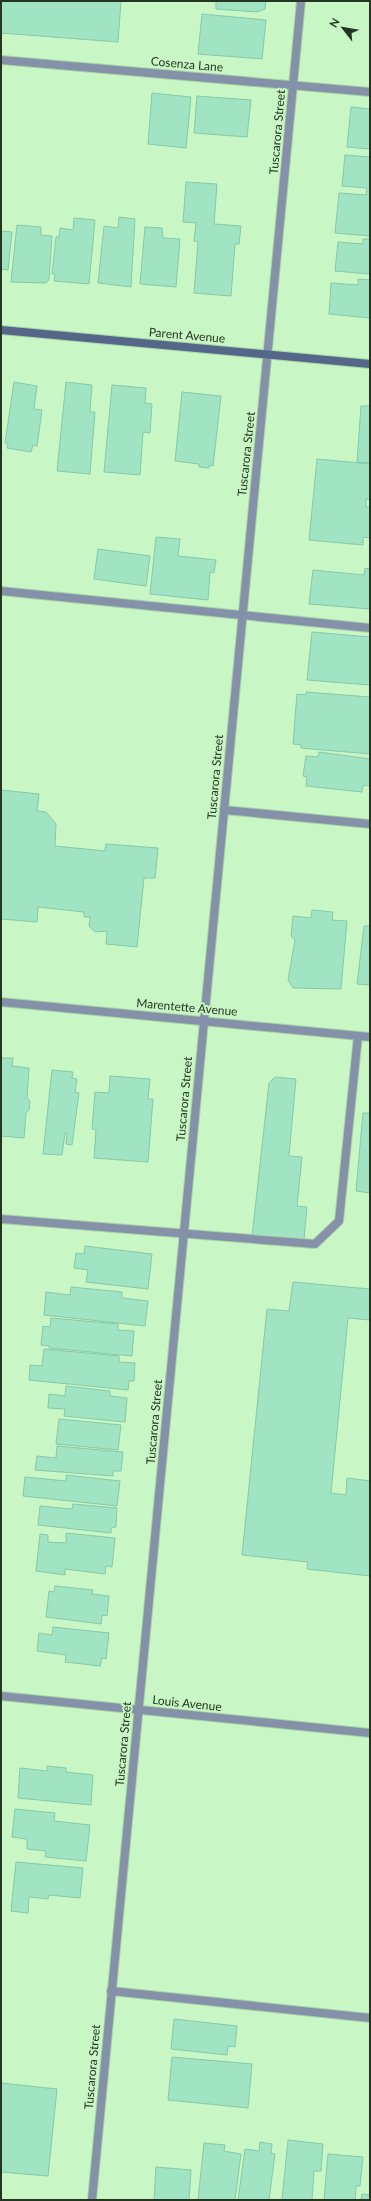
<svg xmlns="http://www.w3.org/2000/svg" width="371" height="2201" viewBox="0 0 371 2201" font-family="Lato,sans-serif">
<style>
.building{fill:#a0e4c3;stroke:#86c9a9}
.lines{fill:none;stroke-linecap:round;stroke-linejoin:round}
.lane-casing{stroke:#aad3a7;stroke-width:10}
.street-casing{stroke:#aad3a7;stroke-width:10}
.secondary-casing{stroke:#aad3a7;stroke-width:10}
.lane{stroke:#8491a9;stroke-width:8}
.street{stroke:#8491a9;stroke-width:8}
.secondary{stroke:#556789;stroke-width:8}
.labels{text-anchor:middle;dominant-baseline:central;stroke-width:4;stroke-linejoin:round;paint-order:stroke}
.street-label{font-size:12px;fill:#243622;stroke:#c8f6c4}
</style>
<rect width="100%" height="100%" fill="#c8f6c4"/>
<g class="building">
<path d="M1,1H121L118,42L1,33Z"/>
<path d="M216,1H266L265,9L257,12L216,9Z"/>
<path d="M202,14L266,20L262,59L198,54Z"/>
<path d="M152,93L191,97L186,148L148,144Z"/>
<path d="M197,96L251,100L247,137L194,133Z"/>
<path d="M351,107L370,109V149L347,147Z"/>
<path d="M345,155L370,157V236L335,233L339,193L366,195L367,188L342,186Z"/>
<path d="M186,182L217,184L214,224L241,226L239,244H235L231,296L194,293L198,242L194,241L196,223L183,222Z"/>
<path d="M119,217L135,219L131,287L98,283L104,226L118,228Z"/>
<path d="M74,218L95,220L89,284L54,281L55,274H52L56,237H59L60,228L73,230Z"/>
<path d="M17,225L41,227V235L52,236L49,280L46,283L11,282Z"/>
<path d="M145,227L162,228L163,238L180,239L176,287L140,284Z"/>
<path d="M1,231L12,232L8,270L1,269Z"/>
<path d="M363,239H370V274L335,271L338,242L363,244Z"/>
<path d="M358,279L370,280V318L329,314L331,283L358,285Z"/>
<path d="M14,382L37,386L34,409L42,410L37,446L33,445L31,452L7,448L8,443H5Z"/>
<path d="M66,382L92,385L90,412H95L90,474L57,471Z"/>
<path d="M112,385L146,388L145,403L152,404L150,433L143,432L140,475L104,472Z"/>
<path d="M182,392L221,396L213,466L209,465V468L199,467V464L175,461Z"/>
<path d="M361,406H370V463L357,462Z"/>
<path d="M317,459L370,464V500L366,499V507H370V538L363,537V545L309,540Z"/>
<path d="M156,537L180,539L178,556L216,560L214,573L210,572L208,600L150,594Z"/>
<path d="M98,549L150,556L146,586L94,579Z"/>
<path d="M365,568L370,569V609L309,604L313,570L364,575Z"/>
<path d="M312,632L370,637V685L307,680Z"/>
<path d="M306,692L370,697V754L301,748V745L293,744L297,694L306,695Z"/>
<path d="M319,752L370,759V786L363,785L362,792L306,786L307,777L303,776L306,756L318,757Z"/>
<path d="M1,790L39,794L37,811L46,812L56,824L55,846L105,851L106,844L158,848L155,878H144L137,947L106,944L107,931L95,932L89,926L90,917H84V912L38,907L37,922L1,919Z"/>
<path d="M312,910L333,912L332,920L347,921L341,989L293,988L288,980L295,940L291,936L293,916L311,918Z"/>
<path d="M364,926H370V985L357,984Z"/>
<path d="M1,1058H13L12,1066L29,1068L27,1098L30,1101L29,1110L26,1113L24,1138L1,1136Z"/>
<path d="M52,1070L73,1072L72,1078L77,1079L75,1092L79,1093L72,1145L66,1144L67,1133H65L62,1155L43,1154Z"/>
<path d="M110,1076L150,1079L148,1099H153L148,1162L94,1158L96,1130L92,1129L95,1092L109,1093Z"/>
<path d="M275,1077L296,1079L289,1156L302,1157L297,1206L307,1207L304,1239L294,1238V1241L252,1237L269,1083Z"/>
<path d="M363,1113H370V1193L356,1191Z"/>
<path d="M85,1246L152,1254L148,1289L86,1282L88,1270L74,1268L76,1253L84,1254Z"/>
<path d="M293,1282L370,1289V1320L348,1318L331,1493L346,1495L347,1478L370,1481V1576L307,1569L308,1562L242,1555L267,1309L289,1311Z"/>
<path d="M71,1287L122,1292V1298L148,1301L145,1326L44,1315L46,1292L70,1295Z"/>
<path d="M51,1318L118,1324V1330L134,1331L132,1356L49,1348V1346L41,1345L43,1326L50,1327Z"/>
<path d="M44,1349L119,1356V1362L135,1363L134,1381H129L128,1390L29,1380L30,1365L42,1366Z"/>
<path d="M66,1386L110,1391V1396L127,1398L125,1422L64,1416L65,1409L48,1408L49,1394L65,1396Z"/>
<path d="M59,1419L121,1425L118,1450L56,1444Z"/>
<path d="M57,1446L123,1452L121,1471H113V1476L35,1470L37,1456L56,1458Z"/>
<path d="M66,1475L120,1481L117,1506L23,1496L25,1477L66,1481Z"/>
<path d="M73,1504L117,1508L116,1527L111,1528V1533L38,1525L40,1506L72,1509Z"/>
<path d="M66,1533L115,1538L112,1567L106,1566L105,1574L65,1569V1575L36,1571L40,1534L48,1535V1542L66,1543Z"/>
<path d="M55,1586L93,1590L92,1594L109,1596L107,1616L102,1615L101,1624L46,1617L49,1591L54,1592Z"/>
<path d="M53,1627L109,1633L106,1659L102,1658L100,1666L65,1662L66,1655L37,1651L39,1633L52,1635Z"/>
<path d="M47,1766L66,1768V1772L93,1775L91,1805L18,1798L20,1768L47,1771Z"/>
<path d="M15,1809L55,1813L54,1821L90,1825L86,1861L45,1857L46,1851L27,1849V1839L12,1837Z"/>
<path d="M16,1862L83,1868L80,1898L49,1895L48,1899L29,1897L28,1913L11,1911Z"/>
<path d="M174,2019L237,2026L235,2047L228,2046L227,2055L171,2049Z"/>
<path d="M172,2057L252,2064L248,2108L168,2100Z"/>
<path d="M1,2083L57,2089L48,2176L1,2172Z"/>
<path d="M288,2140L323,2144L321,2171H314L312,2200H282Z"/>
<path d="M260,2142L272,2144L271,2153L275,2154L269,2200H238L245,2149L259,2151Z"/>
<path d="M204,2143L225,2145L224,2151L241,2154L235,2200H198Z"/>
<path d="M328,2154L363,2157L360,2186H356L355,2200H324Z"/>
<path d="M156,2167L191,2170L189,2200H154Z"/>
<path d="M362,2194L370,2195V2200H361Z"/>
</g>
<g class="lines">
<defs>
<g id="lane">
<path d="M1,60L370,92"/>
<path d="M1,591L370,628"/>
<path d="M224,810L370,824"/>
<path d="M1,1219L315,1244L339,1221L358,1036"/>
<path d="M111,1991L370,2018"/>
</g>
<g id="street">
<path d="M1,1002L370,1037"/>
<path d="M1,1696L370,1733"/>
<path d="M92,2200L301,1"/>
</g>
<path id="secondary" d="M1,330L370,364"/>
</defs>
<use href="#lane" class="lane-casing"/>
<use href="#street" class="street-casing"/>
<use href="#secondary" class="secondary-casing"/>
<use href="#lane" class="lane"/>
<use href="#street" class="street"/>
<use href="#secondary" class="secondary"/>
</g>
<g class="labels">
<g class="street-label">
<text transform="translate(187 64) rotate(5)">Cosenza Lane</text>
<text transform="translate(277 132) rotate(-85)">Tuscarora Street</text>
<text transform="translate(187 335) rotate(5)">Parent Avenue</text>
<text transform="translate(246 454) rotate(-84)">Tuscarora Street</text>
<text transform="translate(215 777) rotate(-85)">Tuscarora Street</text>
<text transform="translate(187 1007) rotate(5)">Marentette Avenue</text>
<text transform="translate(184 1099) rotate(-85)">Tuscarora Street</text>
<text transform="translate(154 1422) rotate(-85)">Tuscarora Street</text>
<text transform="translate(187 1703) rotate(6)">Louis Avenue</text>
<text transform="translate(123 1744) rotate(-85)">Tuscarora Street</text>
<text transform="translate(92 2067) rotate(-85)">Tuscarora Street</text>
</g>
</g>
<rect width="371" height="2201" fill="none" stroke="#243622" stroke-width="4"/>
<g transform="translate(343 28) rotate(301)" stroke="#c8f6c4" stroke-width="3" paint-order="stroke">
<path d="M0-3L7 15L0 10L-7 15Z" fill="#243622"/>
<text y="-6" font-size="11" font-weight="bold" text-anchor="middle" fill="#243622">N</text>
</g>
</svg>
